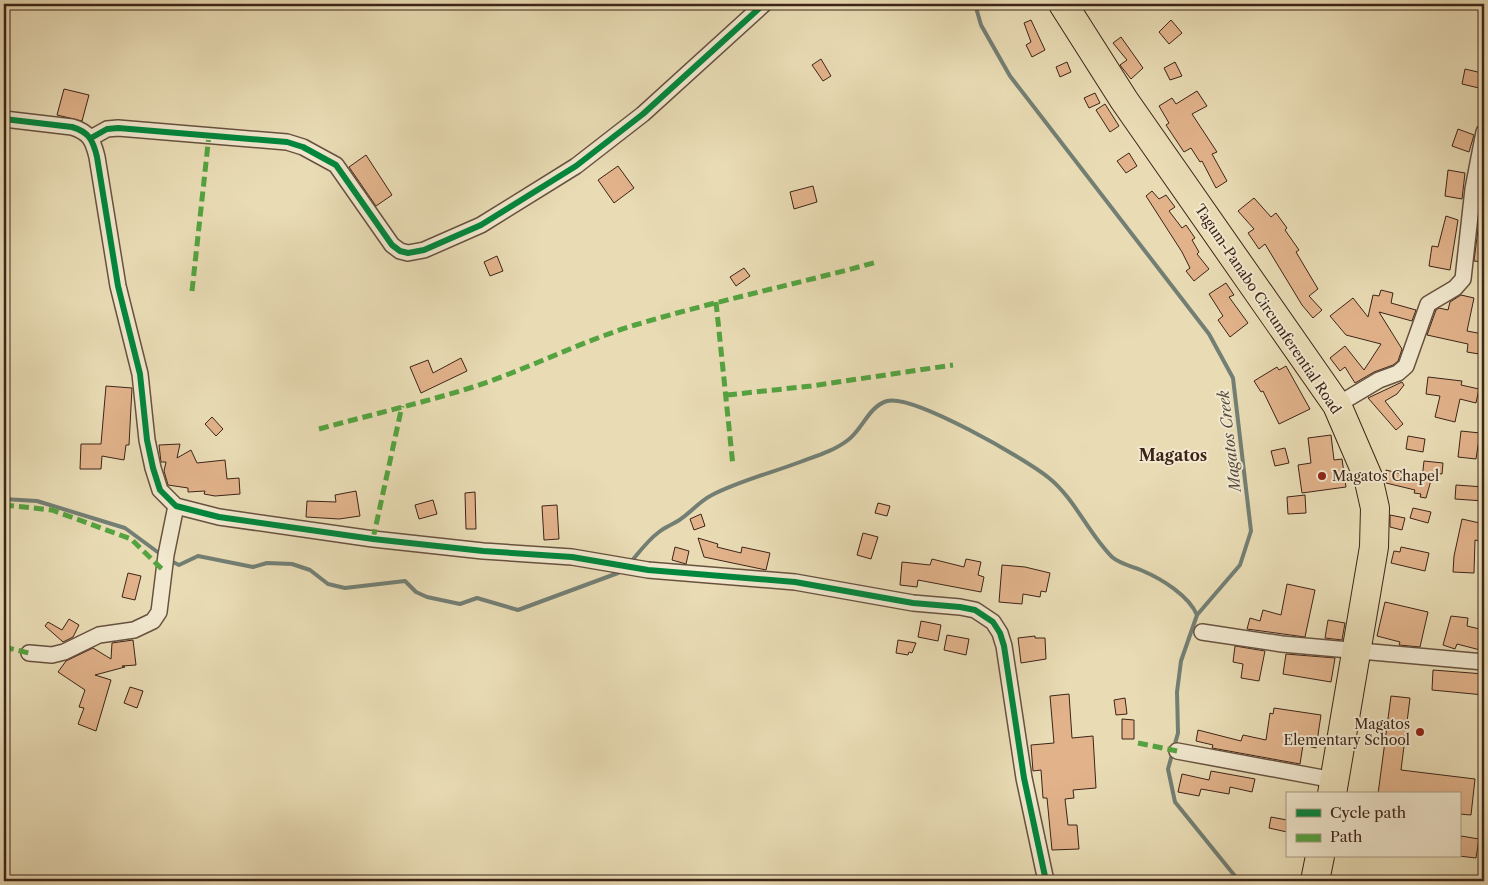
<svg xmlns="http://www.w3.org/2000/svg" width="1488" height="885" viewBox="0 0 1488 885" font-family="'Libre Caslon Text',serif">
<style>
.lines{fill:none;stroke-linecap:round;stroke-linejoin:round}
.stream{stroke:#737f74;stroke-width:4}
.building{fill:#e2b38b;stroke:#3d2418}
.street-casing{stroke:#68523f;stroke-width:18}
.highway-casing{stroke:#3d2418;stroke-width:30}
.street{stroke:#f1e8cf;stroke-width:15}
.highway{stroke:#e9dcb5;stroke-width:28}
.quiet{stroke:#54a340;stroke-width:5;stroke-dasharray:10 5;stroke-linecap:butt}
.cycleway-casing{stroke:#f1e8cf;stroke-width:9}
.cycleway{stroke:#00873e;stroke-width:6}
.poi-dot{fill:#8f2418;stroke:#f1e8cf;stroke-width:2}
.labels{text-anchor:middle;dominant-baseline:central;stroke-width:4;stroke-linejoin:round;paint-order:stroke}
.street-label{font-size:14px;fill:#3d2418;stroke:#f1e8cf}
.poi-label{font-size:14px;fill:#3d2418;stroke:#f1e8cf;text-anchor:start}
.water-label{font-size:15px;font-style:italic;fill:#544a3e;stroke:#f1e8cf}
.quarter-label{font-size:16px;font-weight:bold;fill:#3d2418;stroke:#f1e8cf}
</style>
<rect width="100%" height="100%" fill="#e9dcb5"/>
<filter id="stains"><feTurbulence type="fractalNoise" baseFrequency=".004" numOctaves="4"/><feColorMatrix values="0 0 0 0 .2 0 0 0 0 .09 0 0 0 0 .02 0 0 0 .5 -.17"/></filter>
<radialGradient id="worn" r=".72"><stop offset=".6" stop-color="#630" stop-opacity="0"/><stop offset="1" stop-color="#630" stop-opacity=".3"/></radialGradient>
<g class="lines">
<g class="stream">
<path d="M975,4L981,25L1010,76L1209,334L1233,378L1251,531L1240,565L1197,615L1181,661L1177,692L1178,733L1168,769L1175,802L1239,881"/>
<path d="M4,499L37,501L125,528L163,556"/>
<path d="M169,560L179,565L198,556L253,567L267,563L292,564L310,570L328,584L345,588L405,581L416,592L427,597L460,604L477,598L518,610L618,573"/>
<path d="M631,562C640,551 648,540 659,532C666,526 675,524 682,518C692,511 700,501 712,495C739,481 771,473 800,462C816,456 834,451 848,440C863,429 868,407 887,401C913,394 1026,459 1049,478C1075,499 1088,533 1112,557C1120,564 1134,567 1143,571C1162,579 1189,596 1197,615"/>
</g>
</g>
<g class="building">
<path d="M1031,20L1045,50L1032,57L1026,45L1031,42L1024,23Z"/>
<path d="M1171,20L1182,33L1169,44L1159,32Z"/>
<path d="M1121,37L1143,68L1131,79L1120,65L1127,60L1113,43Z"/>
<path d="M821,59L831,76L823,81L812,65Z"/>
<path d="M1067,62L1071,72L1060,77L1056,67Z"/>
<path d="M1175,62L1182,76L1170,80L1164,68Z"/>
<path d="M1465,69L1482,73L1479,88L1462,84Z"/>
<path d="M64,89L89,95L82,121L57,115Z"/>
<path d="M1197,91L1207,106L1192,114L1217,152L1212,154L1227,181L1216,188L1202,161L1200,162L1191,148L1184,152L1166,125L1169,123L1159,106L1172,98L1176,104Z"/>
<path d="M1095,93L1100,103L1089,108L1084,98Z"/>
<path d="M1105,104L1119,126L1110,132L1096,110Z"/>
<path d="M1458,129L1474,135L1469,152L1452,146Z"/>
<path d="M1129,153L1137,166L1126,173L1117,161Z"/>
<path d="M366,155L392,195L376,206L349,167Z"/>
<path d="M618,166L634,188L614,203L598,180Z"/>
<path d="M1448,170L1465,173L1462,199L1445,196Z"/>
<path d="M813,186L817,202L794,209L790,192Z"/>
<path d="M1152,191L1159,199L1166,195L1175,207L1169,211L1182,228L1186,225L1195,238L1192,240L1199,252L1197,254L1209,269L1194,281L1186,271L1190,268L1182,252L1146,196Z"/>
<path d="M1254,198L1271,217L1276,213L1287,228L1285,230L1299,250L1296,252L1318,289L1309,296L1322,310L1313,318L1302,305L1265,244L1259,249L1248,233L1254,229L1238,211Z"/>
<path d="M1481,205L1484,206V262L1474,261Z"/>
<path d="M1446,216L1458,220L1450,270L1429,266L1432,246L1438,247Z"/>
<path d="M497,256L503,271L490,276L484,262Z"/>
<path d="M744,268L750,276L736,286L730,277Z"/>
<path d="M1226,283L1234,295L1229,297L1248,323L1230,337L1218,320L1223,316L1209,294Z"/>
<path d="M1381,290L1393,293L1391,303L1416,310L1412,321L1379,312L1402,349L1398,361L1393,365L1374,372L1355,383L1345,367L1340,371L1330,358L1345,346L1364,370L1381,344L1346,335L1330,316L1353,298L1368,317L1373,295L1379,296Z"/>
<path d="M1461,295L1474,298L1467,331L1483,334L1479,354L1467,352L1468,344L1427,335L1436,310L1439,308L1448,310L1450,302Z"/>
<path d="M461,358L467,371L421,393L410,367L428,360L433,373Z"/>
<path d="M1286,366L1310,409L1279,424L1263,391L1261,392L1254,381L1277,367L1279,370Z"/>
<path d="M1428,377L1462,381L1461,385L1479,389L1476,403L1460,399L1455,422L1435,417L1440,396L1426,394Z"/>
<path d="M1402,382L1404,385L1397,394L1385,401L1403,424L1396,430L1368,398Z"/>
<path d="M106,386L132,388L129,445H126L124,460L102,456L101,469H80L81,444H101Z"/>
<path d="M212,417L223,429L216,436L205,424Z"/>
<path d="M1461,431L1480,433L1476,459L1458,457Z"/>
<path d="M1331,435L1334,460L1342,459L1346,487L1302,493L1298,465L1311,463L1308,438Z"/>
<path d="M1408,436L1425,439L1423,452L1406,449Z"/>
<path d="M180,444L177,458L191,450L197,463L225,460L227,479L239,478L240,494L215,496L204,494L205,491L188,492V488L168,485L164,471L166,462H161L159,445Z"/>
<path d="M1285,448L1289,463L1275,466L1271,451Z"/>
<path d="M1424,461L1443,463L1442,474L1433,473L1426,498L1420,497L1421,494L1414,493L1415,490L1386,483V470L1422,479Z"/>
<path d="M1456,485L1484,487V501L1455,499Z"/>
<path d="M356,491L360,516L339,519L306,517L307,501L336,502L335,495Z"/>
<path d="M475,492L476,529H466L465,493Z"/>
<path d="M1305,495L1306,513L1288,514L1287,497Z"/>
<path d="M433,500L437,514L419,519L415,505Z"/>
<path d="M878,503L890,506L887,516L875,513Z"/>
<path d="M557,505L559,539L544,540L542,506Z"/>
<path d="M1413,508L1431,512L1428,523L1410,518Z"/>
<path d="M701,514L705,526L694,530L690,519Z"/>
<path d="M1390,515L1405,518L1402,530L1390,527Z"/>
<path d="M1462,519L1484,524V539L1479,538V541L1475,540L1474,573L1453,572L1454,556Z"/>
<path d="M863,533L878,537L871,559L857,555Z"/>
<path d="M698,538L718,544L717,547L741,553L742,547L770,553L766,570L704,557Z"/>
<path d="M675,547L689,551L686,564L672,560Z"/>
<path d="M1401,547L1429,553L1425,571L1391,563L1394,551L1400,552Z"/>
<path d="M932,559L964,567L966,559L981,562L978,575L984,577L981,592L918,580L917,587L900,585L902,562L930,565Z"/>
<path d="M1002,565L1025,567L1050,573L1046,592L1041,591L1040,597L1023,594L1022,604L999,602Z"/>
<path d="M128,573L141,576L135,600L122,597Z"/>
<path d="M1287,584L1315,590L1305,637L1247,629L1250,618L1260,621L1263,610L1281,615Z"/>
<path d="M1385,602L1428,612L1420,647L1399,645L1400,642L1377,636Z"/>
<path d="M1451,616L1468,618L1467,626L1484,630V651L1457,644L1455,649L1443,645Z"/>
<path d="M69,619L79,625L73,637L63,642L45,626L48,622L62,630Z"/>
<path d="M1328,620L1345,623L1342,640L1325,638Z"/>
<path d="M921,621L941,625L938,641L918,637Z"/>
<path d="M947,635L969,639L966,655L944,650Z"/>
<path d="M1035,636V638H1045L1046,659L1021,663L1018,638Z"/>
<path d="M133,640L136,665L122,666L125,667L95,675L111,680L96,731L78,724L84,708L79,707L85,690L58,672L66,661L93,648L111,659L112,643Z"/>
<path d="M898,640L916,643L912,653L909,652L908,655L896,653Z"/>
<path d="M1235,646L1265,651L1259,681L1241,678L1243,664L1233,662Z"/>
<path d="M1286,654L1335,658L1331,682L1283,674Z"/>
<path d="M1433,670L1484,674V695L1432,690Z"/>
<path d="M130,687L143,691L137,708L124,703Z"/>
<path d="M1069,694L1072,738L1093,736L1096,788L1073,790L1074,798L1065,799L1068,825H1077L1079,849L1052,850L1047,798H1043L1041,770L1033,771L1031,745L1054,743L1050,696Z"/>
<path d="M1391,696L1410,698L1401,770L1475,779L1471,815L1459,814V794H1378Z"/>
<path d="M1125,698L1127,714L1116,715L1114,700Z"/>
<path d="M1274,708L1321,715L1316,748L1303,745L1300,764L1212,748L1213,745L1196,741L1198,730L1241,741L1243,735L1266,740L1270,713L1273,714Z"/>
<path d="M1122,719L1134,720V739H1122Z"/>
<path d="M1211,771L1255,779L1252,792L1230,787L1229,794L1201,789L1199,796L1178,792L1182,774L1209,780Z"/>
<path d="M1271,817L1287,820V832L1269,828Z"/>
<path d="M1461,836L1479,839L1476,858L1459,856Z"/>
</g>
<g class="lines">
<defs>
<g id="street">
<path d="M4,119L72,127C89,132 93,140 97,157L118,286L140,374L147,440L153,468L160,490L176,506L219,517L373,539L483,551L572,557L648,570L795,582L913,603L960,607L975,610L993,622L1000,633L1004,646L1024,778L1046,881"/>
<path d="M91,138L107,129L118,128L287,142L303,147L336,165L392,245L400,251L408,253L424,250L481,225L576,166L643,114L764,4"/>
<path d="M1337,405L1379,380L1398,373L1406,366L1428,304L1455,288L1463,279L1473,189L1484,132"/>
<path d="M1202,632L1282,644L1484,662"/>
<path d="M29,653L52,655L64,652L99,635L134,630L153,621L159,612L166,555L176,506"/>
<path d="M1177,751L1334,780"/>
</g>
<g id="highway">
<path d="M1063,4L1124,100L1337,405L1368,477L1375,508L1374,547L1332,794"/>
<path d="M1315,881L1320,856"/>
</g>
</defs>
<use href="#street" class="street-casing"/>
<use href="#highway" class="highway-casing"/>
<use href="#street" class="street"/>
<use href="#highway" class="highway"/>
<g class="quiet">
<path d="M192,291L209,135"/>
<path d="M716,302L733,466"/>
<path d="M727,395L811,386L953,365"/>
<path d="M319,429C370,415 422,403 473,387C528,369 580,342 635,325C715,301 797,284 877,262"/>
<path d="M4,505L52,510L131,539L164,571"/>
<path d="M373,539L402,406"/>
<path d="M4,647L29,653"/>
<path d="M1138,743L1177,751"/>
</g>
<defs>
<g id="cycleway">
<path d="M4,119L72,127C89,132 93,140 97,157L118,286L140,374L147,440L153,468L160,490L176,506L219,517L373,539L483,551L572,557L648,570L795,582L913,603L960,607L975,610L993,622L1000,633L1004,646L1024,778L1046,881"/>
<path d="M91,138L107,129L118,128L287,142L303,147L336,165L392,245L400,251L408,253L424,250L481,225L576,166L643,114L764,4"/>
</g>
</defs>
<use href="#cycleway" class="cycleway-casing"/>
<use href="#cycleway" class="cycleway"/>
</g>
<g class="poi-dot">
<circle cx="1322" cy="476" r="5"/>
<circle cx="1420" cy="732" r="5"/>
</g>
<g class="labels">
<g class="street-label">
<text transform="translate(1268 309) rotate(56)">Tagum-Panabo Circumferential Road</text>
</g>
<g class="poi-label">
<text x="1332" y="476">Magatos Chapel</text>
<text x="1410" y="724" text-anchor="end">Magatos<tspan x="1410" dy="16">Elementary School</tspan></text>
</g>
<g class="water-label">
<text transform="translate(1229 441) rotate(-97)">Magatos Creek</text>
</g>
<g class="quarter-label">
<text x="1173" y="455">Magatos</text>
</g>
</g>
<rect width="1488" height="885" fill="none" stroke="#e9dcb5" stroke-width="20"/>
<rect x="5" y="5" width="1478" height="875" fill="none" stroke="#3d2418" stroke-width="2.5"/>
<rect x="10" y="10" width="1468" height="865" fill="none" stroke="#3d2418"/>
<rect x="1286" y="792" width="175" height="65" fill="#f1e8cf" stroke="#a99a86"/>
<rect x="1296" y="809" width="25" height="8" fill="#00873e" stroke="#a99a86"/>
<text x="1330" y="818" font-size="15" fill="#3d2418">Cycle path</text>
<rect x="1296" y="834" width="25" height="8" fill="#54a340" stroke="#a99a86"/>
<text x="1330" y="842" font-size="15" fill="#3d2418">Path</text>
<rect width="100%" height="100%" filter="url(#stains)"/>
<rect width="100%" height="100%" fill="url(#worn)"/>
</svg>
